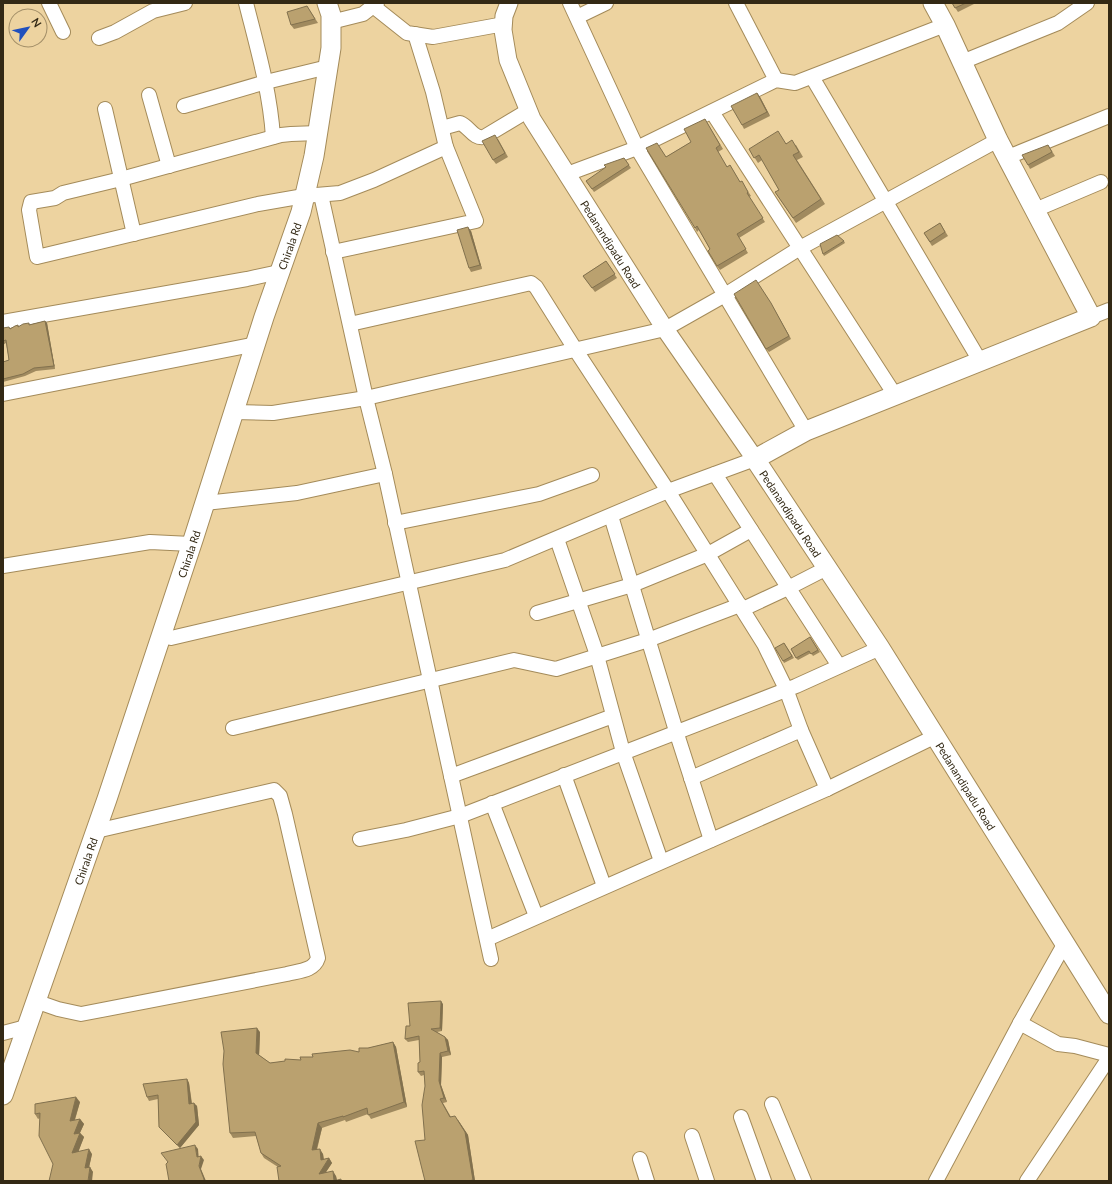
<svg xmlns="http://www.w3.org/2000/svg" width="1112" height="1184" viewBox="0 0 1112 1184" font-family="Lato,sans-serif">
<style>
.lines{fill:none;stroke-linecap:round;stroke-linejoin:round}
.minor-casing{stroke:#a48b5a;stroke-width:16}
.tertiary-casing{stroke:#a48b5a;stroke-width:19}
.secondary-casing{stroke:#a48b5a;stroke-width:21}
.minor{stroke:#fff;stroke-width:14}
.tertiary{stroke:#fff;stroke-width:17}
.secondary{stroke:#fff;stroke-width:19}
.wall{fill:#a08a5f}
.shaded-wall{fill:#82714e}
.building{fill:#baa16f;stroke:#82714e}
.labels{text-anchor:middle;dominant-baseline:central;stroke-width:4;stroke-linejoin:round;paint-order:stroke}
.street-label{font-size:11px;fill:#332915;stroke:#edd3a0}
</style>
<rect width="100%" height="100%" fill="#edd3a0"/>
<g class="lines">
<defs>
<g id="minor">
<path d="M49,3L63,32"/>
<path d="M246,3C257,47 270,91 273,137"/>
<path d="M570,3L637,148L806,431"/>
<path d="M736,3L776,80"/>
<path d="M373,6L407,33L433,37L504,24"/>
<path d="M577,17L606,3"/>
<path d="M331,22L363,14L377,3"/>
<path d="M99,38L115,32L153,11L185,3"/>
<path d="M962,62L1058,23L1087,3"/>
<path d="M812,77L980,361"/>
<path d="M149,95L169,166"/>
<path d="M184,106L266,82L328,67"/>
<path d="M105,109L134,234"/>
<path d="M712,112L895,395"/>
<path d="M442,128L460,123C470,127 473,139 484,137L529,110"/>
<path d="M318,133L291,134L281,135L121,179L63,193L55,198L31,202L29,210L37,257L258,204L304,196L340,193L374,180L446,147"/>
<path d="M1008,157L1109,116"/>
<path d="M567,174L637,148L776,80L795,83L945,25"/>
<path d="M321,195L366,398L385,474L491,959"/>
<path d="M1035,210L1101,182"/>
<path d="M333,252L476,221L446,147L433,92L415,34"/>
<path d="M1091,317L1109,310"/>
<path d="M3,322L247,279L279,272"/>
<path d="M350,324L531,283L536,287L575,349L668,491L764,644L786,689L801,730L827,789"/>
<path d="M3,394L256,344"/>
<path d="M234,412L273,413L366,398L665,329L725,295L800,248L998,140"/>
<path d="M715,474L839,666"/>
<path d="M205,503L297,493L385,474"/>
<path d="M611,516L676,731L711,840"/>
<path d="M395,523L539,494L592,475"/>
<path d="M557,539L596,652L623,752L661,861"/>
<path d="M3,566L150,542L191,544"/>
<path d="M743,609L788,588L827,568"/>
<path d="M537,613L632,585L708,554L751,530"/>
<path d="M161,636L171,638L505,560L668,491L755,459"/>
<path d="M233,728L514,660L556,669L648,640L740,605"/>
<path d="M564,775L604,886"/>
<path d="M451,776L613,716"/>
<path d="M691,778L801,730"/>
<path d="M492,803L536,916"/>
<path d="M360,839L406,830L460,816L796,686L880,648"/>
<path d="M487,939L827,789L936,736"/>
<path d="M35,1001L58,1009L81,1014L287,974C298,971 314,971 318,958L285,814L280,796L274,790L96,831"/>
<path d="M1020,1023L1058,1044L1075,1046L1109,1055"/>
<path d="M3,1033L26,1027"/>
<path d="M772,1104L804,1181"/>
<path d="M741,1117L764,1181"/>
<path d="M692,1136L707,1181"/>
<path d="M640,1159L647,1181"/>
<path d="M936,1181L1020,1023L1065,943"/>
<path d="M1027,1181L1109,1058"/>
</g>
<g id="tertiary">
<path id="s1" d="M509,3L504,16L503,30L508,60L532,119L665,329L755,459"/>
</g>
<g id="secondary">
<path id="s2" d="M933,3L945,25L998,140L1091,317L806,431L755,459L880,648L1109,1014"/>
<path id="s3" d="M3,1095L107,799L194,537L264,317L301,212L314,156L331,48V15L327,3"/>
</g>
</defs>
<use href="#minor" class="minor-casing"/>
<use href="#tertiary" class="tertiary-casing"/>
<use href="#secondary" class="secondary-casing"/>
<use href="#minor" class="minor"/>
<use href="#tertiary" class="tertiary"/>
<use href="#secondary" class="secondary"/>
</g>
<g class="wall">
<path d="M952,3H976L958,12Z"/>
<path d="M307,6L318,23L294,29L291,25Z"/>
<path d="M757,93L760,97L770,116L744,129L742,125Z"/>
<path d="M705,119L723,149L718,152L727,167L730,165L740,182L742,181L744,185L751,196L749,197L765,222L739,238L748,253L720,270L717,266L710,249L699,230L697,232L695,228L659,147L666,157L691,142Z"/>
<path d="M498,139L508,157L496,164L493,160Z"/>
<path d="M786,143L796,145L803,157L797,160L825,204L796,223L775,192L779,190L762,160L758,163L749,149Z"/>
<path d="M1048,145L1055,156L1030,169L1028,165Z"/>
<path d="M624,158L631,168L594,192L586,181Z"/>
<path d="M940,223L948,236L932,246L924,233Z"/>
<path d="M471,231L482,269L471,272L469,268Z"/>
<path d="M844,241L845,243L824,256L823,254Z"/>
<path d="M606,261L617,278L595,292L583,276Z"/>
<path d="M773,307L791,339L769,352L766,349Z"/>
<path d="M45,321L47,323L55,369L36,371L25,376L3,382V362L9,360L6,343L3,345V328H11L18,325L19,327Z"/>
<path d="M810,637L820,652L813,656L811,653L798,660L796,658Z"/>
<path d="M784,643L794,658L784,663L783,661Z"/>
<path d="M443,1004L442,1031L437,1032L445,1037L448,1040L451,1055L442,1057L441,1085L447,1102L443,1103L451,1117L458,1120L468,1135L475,1181H425V1086L424,1075L421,1076L418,1072L420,1062L419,1040L408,1042L405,1039Z"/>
<path d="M260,1032L259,1055L270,1063L301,1060L313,1057L359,1052L368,1048L393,1042L396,1047L407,1107L371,1119L368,1114L346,1122L345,1120L322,1128L317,1150L323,1154L324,1159L329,1158L332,1163L326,1172L336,1176L337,1180L342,1181H279L278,1167L264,1158L261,1153L256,1136L233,1138L230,1133Z"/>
<path d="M187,1079L189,1083L192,1103L197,1106L199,1125L180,1148L159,1127L158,1099L149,1101L147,1097Z"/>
<path d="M80,1102L75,1120L80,1119L84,1124L80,1133L84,1137L78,1152L92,1154L89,1167L93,1172L53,1164L40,1118L38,1119L35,1114Z"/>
</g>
<g class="shaded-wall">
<path d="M757,93L760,97L770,116L767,112Z"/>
<path d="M468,227L471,231L482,269L480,265Z"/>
<path d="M756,280L773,307L791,339L789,336Z"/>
<path d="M45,321L47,323L55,369L54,366Z"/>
<path d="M441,1001L443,1004L442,1031L440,1028Z"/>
<path d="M257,1028L260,1032L259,1058L256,1053Z"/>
<path d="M445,1037L448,1040L451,1055L448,1051Z"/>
<path d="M393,1042L396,1047L407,1107L404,1102Z"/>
<path d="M440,1053L442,1057L441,1085L447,1102L444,1098L439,1081Z"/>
<path d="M187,1079L189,1083L192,1107L189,1104Z"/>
<path d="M76,1097L80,1102L73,1125L70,1121Z"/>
<path d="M194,1103L197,1106L199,1125L180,1148L177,1145Z"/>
<path d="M80,1119L84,1124L77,1139L74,1134Z"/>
<path d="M458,1120L468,1135L475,1181H474L473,1180Z"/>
<path d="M318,1123L322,1128L315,1155L312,1150Z"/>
<path d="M80,1133L84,1137L76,1158L72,1153Z"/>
<path d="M195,1145L198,1149L199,1161L197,1157Z"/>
<path d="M89,1149L92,1154L88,1172L85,1168Z"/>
<path d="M320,1149L323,1154L324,1164L321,1160Z"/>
<path d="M201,1156L204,1160L201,1169L206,1181H204L199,1166Z"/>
<path d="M329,1158L332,1163L322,1178L319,1174Z"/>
<path d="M90,1167L93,1172L92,1181H88Z"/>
<path d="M333,1171L336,1176L337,1181H334Z"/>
</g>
<g class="building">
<path d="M952,3H966L955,8Z"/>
<path d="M307,6L315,19L291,25L287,12Z"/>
<path d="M757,93L767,112L742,125L731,106Z"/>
<path d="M705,119L720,145L716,148L727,167L730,165L740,182L742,181L748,192L747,193L763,218L737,234L746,249L717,266L708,251L710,249L697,226L695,228L646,148L657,143L666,157L691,142L684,129Z"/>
<path d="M778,131L786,144L792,140L799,152L793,155L821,199L793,218L775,192L779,190L759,155L754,158L749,149Z"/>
<path d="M495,135L505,153L493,160L482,141Z"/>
<path d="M1048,145L1052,152L1028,165L1022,155Z"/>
<path d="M624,158L629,165L592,189L586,181L606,167L604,165Z"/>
<path d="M940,223L945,232L930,242L924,233Z"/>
<path d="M468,227L480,265L469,268L457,230Z"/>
<path d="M837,235L844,241L823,254L820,244Z"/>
<path d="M606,261L615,274L592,288L583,276Z"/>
<path d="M756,280L771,303L789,336L766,349L734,294Z"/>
<path d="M45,321L54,366L34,368L23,374L3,379V362L9,360L6,340L3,341V328L9,327L10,329L15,326L18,325V327L23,324L29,323V325Z"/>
<path d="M810,637L818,650L811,654L809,651L796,658L791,649Z"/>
<path d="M784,643L792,656L783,661L775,648Z"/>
<path d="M441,1001L440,1028L431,1029L445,1037L448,1051L440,1053L439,1081L444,1098L440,1099L450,1117L455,1116L465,1132L473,1180L468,1181H425L415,1141L425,1140L422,1105L425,1086L424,1071L418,1072V1063L420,1062L419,1036L405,1039L406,1026H410L408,1003Z"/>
<path d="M257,1028L256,1053L270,1063L285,1061V1059L301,1060L300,1057H313L312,1054L350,1050L359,1052V1048H368L393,1042L404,1102L368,1115L367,1108L343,1117V1116L318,1123L312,1150L320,1149L321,1160L329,1158L319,1174L333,1171L334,1181L341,1179V1181H279L277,1167L281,1166L261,1153L255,1132L230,1133L223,1064L224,1051L221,1032Z"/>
<path d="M187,1079L189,1104L194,1103L196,1122L177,1145L159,1127L158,1095L147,1097L143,1084Z"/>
<path d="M76,1097L70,1121L80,1119L74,1134L80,1133L72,1153L89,1149L85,1168L90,1167L88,1181H49L53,1164L39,1136L40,1113L35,1114V1104Z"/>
<path d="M195,1145L197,1157L201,1156L199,1166L204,1179V1181H169L166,1164L168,1162L161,1153Z"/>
</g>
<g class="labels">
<g class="street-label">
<text stroke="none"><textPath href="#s1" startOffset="270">Pedanandipadu Road</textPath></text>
<text stroke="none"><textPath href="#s3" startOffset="896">Chirala Rd</textPath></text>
<text stroke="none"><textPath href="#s2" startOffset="782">Pedanandipadu Road</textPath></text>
<text stroke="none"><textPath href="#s3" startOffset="572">Chirala Rd</textPath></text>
<text stroke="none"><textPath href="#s2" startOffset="1106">Pedanandipadu Road</textPath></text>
<text stroke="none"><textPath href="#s3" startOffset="248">Chirala Rd</textPath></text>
</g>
</g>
<rect width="1112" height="1184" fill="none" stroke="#332915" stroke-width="8"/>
<g transform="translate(28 28) rotate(57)"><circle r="19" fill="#edd3a0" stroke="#a38f68"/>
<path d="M0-3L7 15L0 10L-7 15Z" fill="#2150bd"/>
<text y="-6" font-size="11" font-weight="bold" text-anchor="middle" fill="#332915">N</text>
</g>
</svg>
